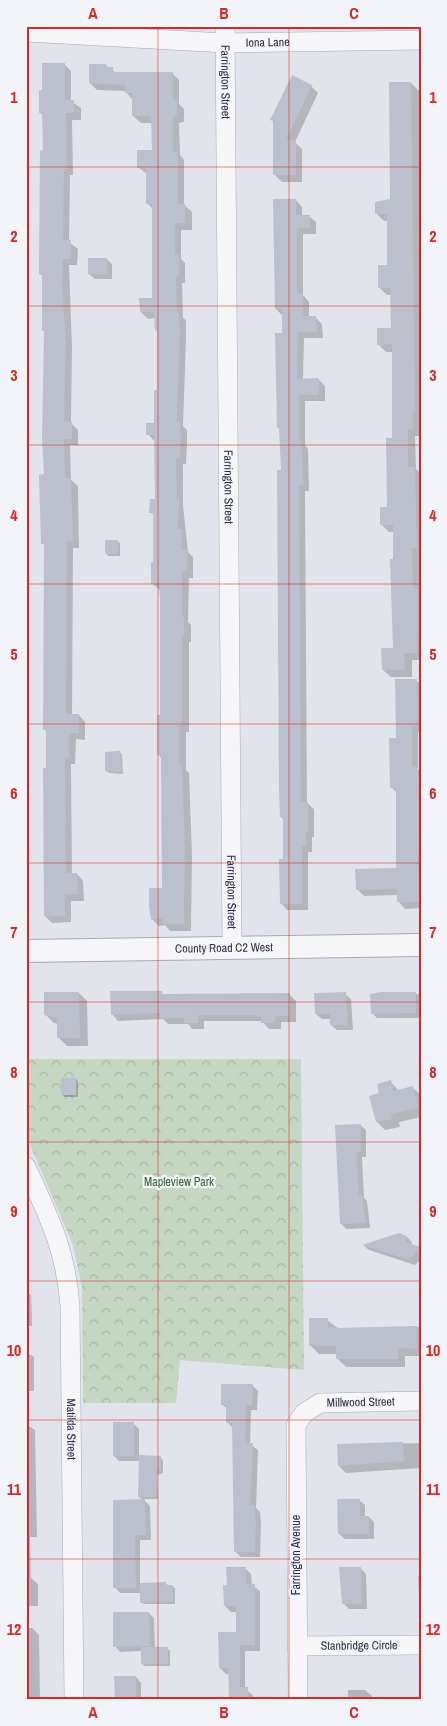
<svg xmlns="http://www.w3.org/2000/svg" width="447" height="1726" viewBox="0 0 447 1726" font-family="'Archivo Narrow',sans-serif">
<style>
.park{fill:url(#park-crowns)}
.shadow{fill:#0003}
.building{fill:#bcbfcc}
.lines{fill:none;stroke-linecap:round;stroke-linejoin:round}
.minor-casing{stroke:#a7aab7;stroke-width:20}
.tertiary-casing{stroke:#a7aab7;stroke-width:24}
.minor{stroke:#f6f6f9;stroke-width:19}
.tertiary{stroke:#f6f6f9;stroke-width:22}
.grid{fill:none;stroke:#d62828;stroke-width:1;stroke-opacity:0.55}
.labels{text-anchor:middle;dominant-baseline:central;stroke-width:4.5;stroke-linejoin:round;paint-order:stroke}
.street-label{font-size:12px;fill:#292e45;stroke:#f2f4f9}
.park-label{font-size:12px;fill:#366235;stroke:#f2f4f9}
.neatline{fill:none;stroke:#d62828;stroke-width:2}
.grid-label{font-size:16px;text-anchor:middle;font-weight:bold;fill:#d62828}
</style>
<defs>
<pattern id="park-crowns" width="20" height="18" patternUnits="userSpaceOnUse" patternTransform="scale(1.25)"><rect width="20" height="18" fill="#c5d6c3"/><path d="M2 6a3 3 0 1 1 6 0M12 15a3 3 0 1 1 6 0" fill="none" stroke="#a9b8a9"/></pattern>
</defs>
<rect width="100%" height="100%" fill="#e2e4ec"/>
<path class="park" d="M26,1059H301L304,1370L180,1360L176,1403H83L82,1287L73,1245L26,1135Z"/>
<g class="shadow">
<path d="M64,64L71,71V101L81,108V120H72L73,175H70L69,242L78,249L77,265H69L72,347L71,423L78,430V445H70L71,480L78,486L79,548H73L72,715H79L85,722V740L76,739L75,764H71L72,875L77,874L83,881L84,901H71V922L52,923L45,916L48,733L44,729L45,546L43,543L46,476L45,332L43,330V276L40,274L44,151V116L40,113L43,91Z"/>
<path d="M105,65L118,74L172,73L179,80V104L184,109V122L179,123L180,155L184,160V205L192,212V230H181V259L185,263V283H182L183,318L186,320V338L183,426L187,430V444L186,464H183V505L188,552L193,557V578H189L188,622L191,625V642H189V732H186V770L189,773L192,855L191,931H170L165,925L159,926L152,919L163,889L162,759L158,754L162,717L161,591L152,583L155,564V516L151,512L156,500L155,442L148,434L156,424L159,391V332L156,330V318L148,319L141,312L154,299L153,209L148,204V175L139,168L153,151V123H141L133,116V100L125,91L97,90L90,83Z"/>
<path d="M411,83L419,91L421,420L420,436H415L416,469L421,474V660H412V677H391L383,670L394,649L395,532H389L382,525L388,508L393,439V352H386L378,344L393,329L392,295H387L379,287L388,266L389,221H384L376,213L391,201Z"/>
<path d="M311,86L318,93L295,142L302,149V182H282L275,175V122Z"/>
<path d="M296,200L302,207V216H309L316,222V234H303V295L309,302V318H316L322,324L323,338H304L303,380H319L325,386V401H305V445L308,449L309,491H305L307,803L314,809V837H312V852H308V910H287L281,903L285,860L284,820L281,817L282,471L281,430L278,427L283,334L282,315L276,309Z"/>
<path d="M106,259L112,264V279H95L89,274Z"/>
<path d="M117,541L120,543V556H108L106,553Z"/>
<path d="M416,680L421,685V732H418V769L421,772V908L405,909L399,902V895L364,896L357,889L397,869L398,794L391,787L397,740Z"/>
<path d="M120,752L122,755L123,774L109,773L106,771Z"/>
<path d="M161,992L164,995H290L296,1001V1022H281V1029H269L262,1021H204V1029H192L188,1024H168L163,1019L118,1021L112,1014Z"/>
<path d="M79,993L87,1001L88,1046H67L59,1038L58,1024L54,1023L46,1015Z"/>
<path d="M345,994L351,999L353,1030H337L331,1025V1019H322L316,1014Z"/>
<path d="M421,994V1018H377L372,1013L371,995Z"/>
<path d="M76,1079L78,1081V1097H65L62,1095Z"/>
<path d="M391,1082L399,1091L413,1088L421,1095V1117L399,1122L400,1127L385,1130L377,1122L381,1094Z"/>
<path d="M360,1125L366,1130V1157H362L364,1198L367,1201L370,1228L346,1229L341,1223Z"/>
<path d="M407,1237L412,1242L411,1246L421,1248V1259L415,1265L369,1250L364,1246Z"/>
<path d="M26,1290L31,1295L32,1326H26Z"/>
<path d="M327,1320L339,1329L421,1327V1356H405V1367H346L338,1359L337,1354H319L311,1346Z"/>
<path d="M26,1352L34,1357V1391H26Z"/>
<path d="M252,1385L258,1391L257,1410H251L250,1444L258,1450L256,1508L260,1512L261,1524L260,1557H241L236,1552L233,1428L227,1422V1409L222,1404Z"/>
<path d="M26,1424L35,1430L37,1537H30L31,1578L38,1584V1606H26Z"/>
<path d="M134,1424L139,1429V1456L160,1457L163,1460V1473L157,1475L158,1499H143L150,1506L151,1540H140V1584H165L173,1586L175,1589V1604H144L141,1602V1593H120L115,1587L143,1500L139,1497L140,1461H119L114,1456Z"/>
<path d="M421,1443V1468L346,1473L339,1466V1445Z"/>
<path d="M359,1500L365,1505V1517H369L374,1522V1539H345L339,1534Z"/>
<path d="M245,1568L251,1574L252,1585L260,1591V1651H245V1689L253,1695V1700H230L229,1674H226L220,1668L237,1633V1612H231L225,1606L228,1586Z"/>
<path d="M360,1568L366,1574L367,1609H349L343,1603Z"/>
<path d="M418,1575L421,1578V1595L419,1593Z"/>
<path d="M149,1613L154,1618L155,1648H167L170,1651V1666H145L142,1664V1651L120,1652L115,1646Z"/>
<path d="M26,1628H32L39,1635L40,1700H26Z"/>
<path d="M136,1677L141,1683V1700H116Z"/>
<path d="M348,1690H365L372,1696V1700H348Z"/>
</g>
<g class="building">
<path d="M42,63H65V100H74V113H66L67,169H64L63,240H71V259H63L62,285L66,340L64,422H72V439H64L65,478H71L73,541H67L66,714H79V733H69V758H65L66,873H77L78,894L65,895V916H44L43,768H46V730H43L44,544H41L39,475L44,474L42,439L44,331H42V275L39,274L40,151L43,150L42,113H39V90H42Z"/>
<path d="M89,64H106V67H113V72H173V100H177V116H173V152H178V204H185V223H175V255H179V276H176L177,312H179L180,330L177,422H180L181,436L180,458H176L177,499H179L178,529H182L181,549H187V571H182V617H184V635H182V725H179V764H182L185,847L184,924H162V918L151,920L149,907V888H162L161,755H157V715H160V598L159,584H151V562H153V513H149L150,499H155L154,435H146V423H154V390H157V330H155L154,312H140L139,298H152V204H146V168H137V150H152L151,116H132V93H125V85L89,83Z"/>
<path d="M292,75L312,85L286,140H296V175H273V121L270,120Z"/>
<path d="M389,82H411L415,412H413V429H408V467H415L417,548H412L413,588H417V653H404L405,670H382L381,648H393L390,559H393V525H380V507H387L386,438H392V344L377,345V328H391L390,288H378V265H387V214H375V202L390,199Z"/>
<path d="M273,199H296V215H310V228H297V294H303V316H316L317,332H298L297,379L319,378V395H299V441H302L303,485H299L301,802H308V831H306V846H302V904H280L279,859H283V817H280L279,790L277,470H281L279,428H277L275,333H282V309H275Z"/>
<rect x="88" y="258" width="19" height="16"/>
<rect x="105" y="540" width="13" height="14"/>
<path d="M395,679H417V726H412V767H418V794H421L418,846L419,902H397V889L356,890L355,869L396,868V788H390L389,738H396Z"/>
<path d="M120,751L122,772L105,771V752Z"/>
<path d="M110,991H162V994L290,993V1016H275V1023H261V1016L248,1015H198V1023H184V1018H160V1013L111,1015Z"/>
<path d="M44,992H79L80,1038H57V1018L44,1015Z"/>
<path d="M346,992L348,1025H330V1014H315L314,993Z"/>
<path d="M381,992H416V1013L371,1014L370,994Z"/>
<rect x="61" y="1078" width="15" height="17"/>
<path d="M391,1080L393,1091L413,1086L418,1108L391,1114L392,1119L376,1122L369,1096L379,1093L377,1084Z"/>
<path d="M361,1124V1152H357V1167L359,1195L362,1194L366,1223L340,1224L335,1125Z"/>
<path d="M399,1233L407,1236L405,1242L421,1247L409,1260L362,1245Z"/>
<path d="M309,1318H328V1327L339,1328L417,1326V1349L398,1348V1359H336V1346H309Z"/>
<path d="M221,1384H253L252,1405H246L245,1443H253L250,1505H255V1517H256L255,1552H234L232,1423H226V1405H221Z"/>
<rect x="113" y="1422" width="21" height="34"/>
<path d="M403,1442L404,1461L338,1466L337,1444Z"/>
<path d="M139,1455L161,1456V1470L156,1472V1497H138Z"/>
<path d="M145,1499L146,1535H135L136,1588H113V1500Z"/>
<path d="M337,1499H360V1516H369V1534H338Z"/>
<path d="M226,1567H246V1584H255V1645H240V1687H248V1700H229L228,1668H219L218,1632H236V1606H224L223,1585H227Z"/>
<path d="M339,1567H361L362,1604H342Z"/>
<path d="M166,1582V1585H173V1602L140,1603V1583Z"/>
<path d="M113,1612H149L150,1646L113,1647Z"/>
<rect x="141" y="1647" width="27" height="17"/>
<path d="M114,1676H136V1700H115Z"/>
</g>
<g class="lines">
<defs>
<g id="minor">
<path id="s1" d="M225,26L232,948"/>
<path id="s2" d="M26,32L225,43L421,40"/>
<path id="s3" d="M26,1167C49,1217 66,1250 70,1306L74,1700"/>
<path id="s4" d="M297,1646L421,1645"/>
<path id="s5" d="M298,1700L296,1425L304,1413L320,1403L421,1401"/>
</g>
<g id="tertiary">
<path id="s6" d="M26,951L421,945"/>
</g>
</defs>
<use href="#minor" class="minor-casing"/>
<use href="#tertiary" class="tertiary-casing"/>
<use href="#minor" class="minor"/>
<use href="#tertiary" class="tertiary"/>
</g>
<path class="grid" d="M158,26V1700M289,26V1700M26,167H421M26,306H421M26,445H421M26,584H421M26,724H421M26,863H421M26,1002H421M26,1142H421M26,1281H421M26,1420H421M26,1559H421"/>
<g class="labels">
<g class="street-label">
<text stroke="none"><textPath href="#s2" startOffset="242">Iona Lane</textPath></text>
<text stroke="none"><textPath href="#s1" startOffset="56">Farrington Street</textPath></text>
<text stroke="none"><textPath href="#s1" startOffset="461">Farrington Street</textPath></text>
<text stroke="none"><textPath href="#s1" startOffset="866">Farrington Street</textPath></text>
<text stroke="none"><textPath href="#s6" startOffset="198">County Road C2 West</textPath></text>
<text stroke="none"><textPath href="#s5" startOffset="349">Millwood Street</textPath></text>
<text stroke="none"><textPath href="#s3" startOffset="270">Matilda Street</textPath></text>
<text transform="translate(296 1555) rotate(-90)">Farrington Avenue</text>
<text stroke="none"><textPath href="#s4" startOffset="62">Stanbridge Circle</textPath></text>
</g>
<g class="park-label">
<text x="179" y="1182">Mapleview Park</text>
</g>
</g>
<rect width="447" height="1726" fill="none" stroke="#f2f4f9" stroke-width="55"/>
<rect x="28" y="28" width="392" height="1670" class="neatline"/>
<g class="grid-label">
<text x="93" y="19">A</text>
<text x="224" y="19">B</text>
<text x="354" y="19">C</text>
<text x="14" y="103">1</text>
<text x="433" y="103">1</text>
<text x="14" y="242">2</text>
<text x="433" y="242">2</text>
<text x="14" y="381">3</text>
<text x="433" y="381">3</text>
<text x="14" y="521">4</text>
<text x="433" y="521">4</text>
<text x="14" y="660">5</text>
<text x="433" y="660">5</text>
<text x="14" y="799">6</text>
<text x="433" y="799">6</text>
<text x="14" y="938">7</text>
<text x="433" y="938">7</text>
<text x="14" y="1078">8</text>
<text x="433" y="1078">8</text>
<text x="14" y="1217">9</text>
<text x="433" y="1217">9</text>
<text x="14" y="1356">10</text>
<text x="433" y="1356">10</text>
<text x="14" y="1495">11</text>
<text x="433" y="1495">11</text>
<text x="14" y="1635">12</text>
<text x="433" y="1635">12</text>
<text x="93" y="1718">A</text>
<text x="224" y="1718">B</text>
<text x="354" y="1718">C</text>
</g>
</svg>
